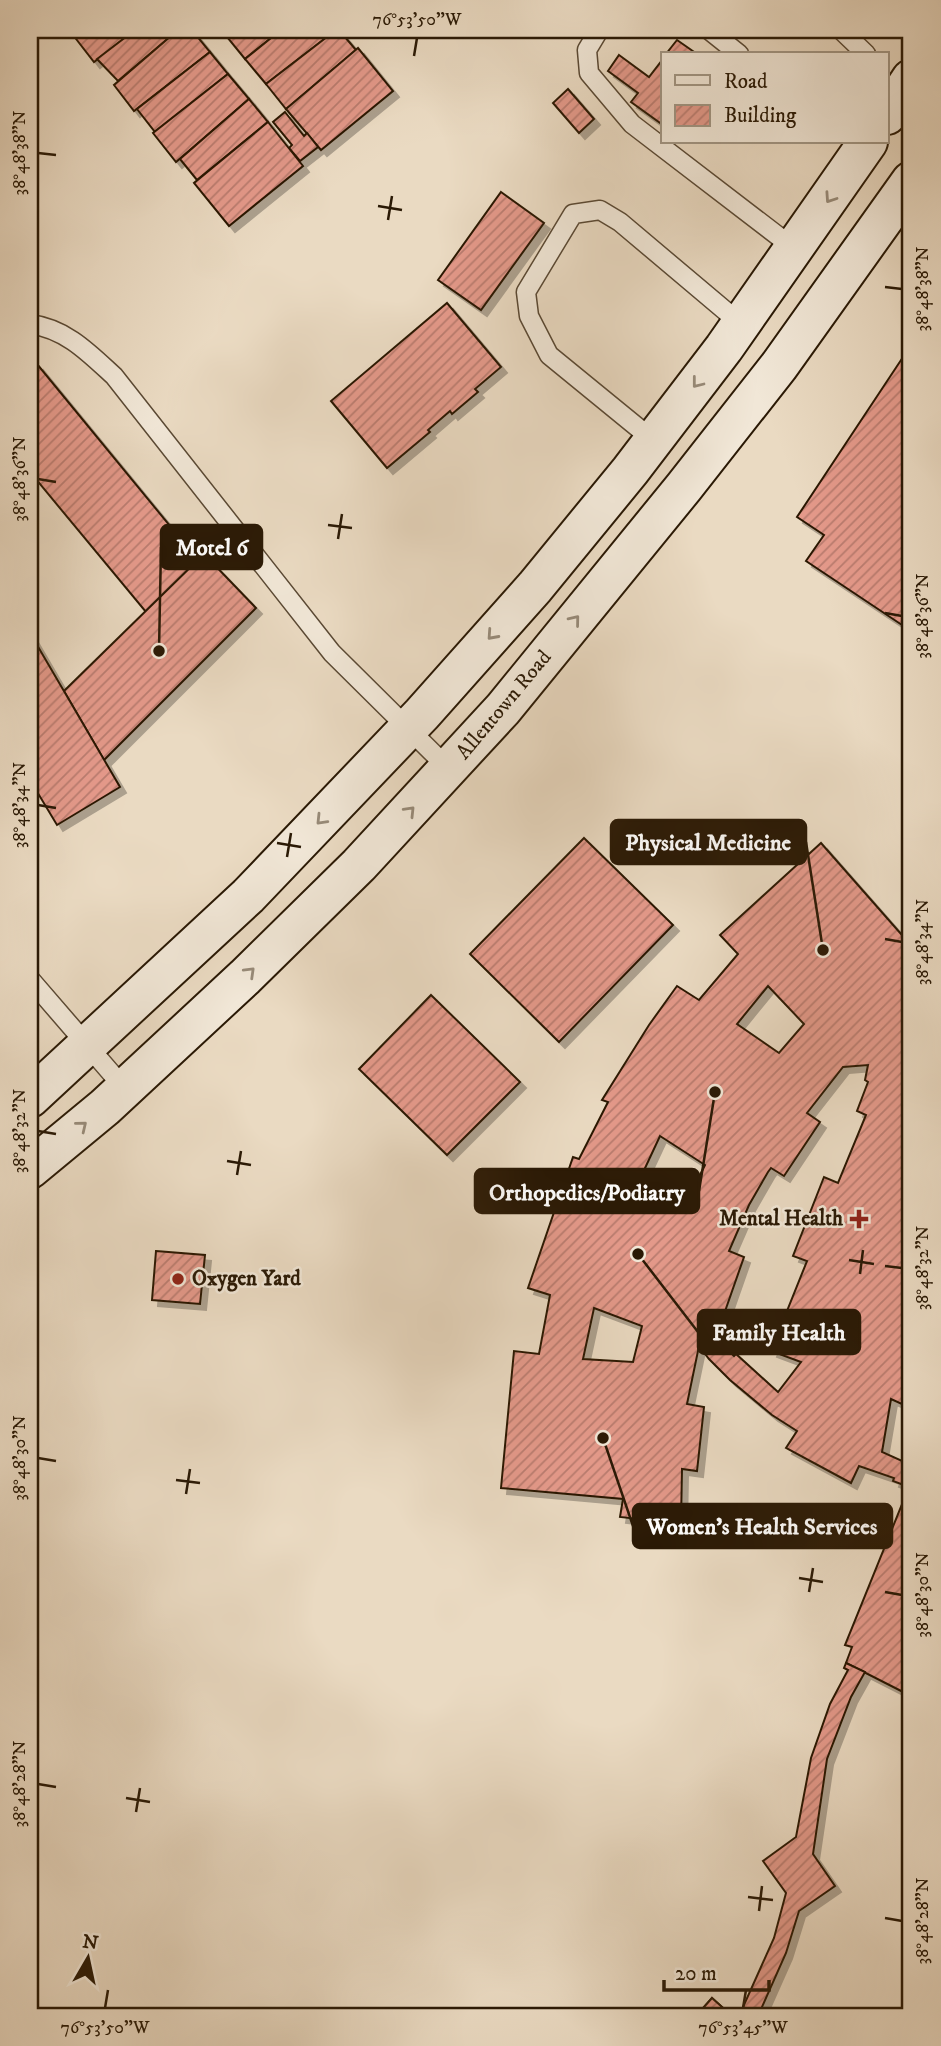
<svg xmlns="http://www.w3.org/2000/svg" width="941" height="2046" viewBox="0 0 941 2046" font-family="'IM FELL DW Pica',serif">
<style>
.building{fill:url(#building-hatch);stroke:#2a1905;stroke-width:2;fill-rule:evenodd;filter:url(#shadow)}
.lines{fill:none;stroke-linecap:round;stroke-linejoin:round}
.lane-casing{stroke:#5a4934;stroke-width:21}
.secondary-casing{stroke:#2a1905;stroke-width:42}
.lane{stroke:#f1e7d7;stroke-width:18}
.secondary{stroke:#f1e7d7;stroke-width:38}
.oneway{stroke:#978a78}
.ticks{fill:none;stroke:#2a1905;stroke-width:2.5}
.poi-dot{fill:#8f2418;stroke:#f1e7d7;stroke-width:2.5}
.labels{text-anchor:middle;dominant-baseline:central;stroke-width:5;stroke-linejoin:round;paint-order:stroke}
.street-label{font-size:21px;fill:#2a1905;stroke:#f1e7d7}
.poi-label{font-size:21px;font-weight:bold;fill:#2a1905;stroke:#f1e7d7;text-anchor:end}
.leader{fill:none;stroke:#2a1905;stroke-width:2.5}
.callout-dot{fill:#2a1905;stroke:#f1e7d7;stroke-width:2.5}
.callout{fill:#2a1905;stroke:#2a1905;stroke-width:2.5}
.callout-label{font-size:23px;text-anchor:middle;font-weight:bold;fill:#fff}
.neatline{fill:none;stroke:#2a1905;stroke-width:2.5}
.ticks-label{font-size:18px;text-anchor:middle;fill:#2a1905}
</style>
<defs>
<pattern id="building-hatch" width="6" height="6" patternUnits="userSpaceOnUse" patternTransform="scale(1.75)"><rect width="6" height="6" fill="#e4998a"/><path d="M-1 1l2-2M0 6l6-6M5 7l2-2" fill="none" stroke="#b97c6f"/></pattern>
<filter id="shadow"><feDropShadow dx="6" dy="6" stdDeviation="0" flood-color="#0004"/></filter>
</defs>
<rect width="100%" height="100%" fill="#eadac2"/>
<filter id="stains"><feTurbulence type="fractalNoise" baseFrequency=".00286" numOctaves="4"/><feColorMatrix values="0 0 0 0 .2 0 0 0 0 .09 0 0 0 0 .02 0 0 0 .5 -.17"/></filter>
<radialGradient id="worn" r=".72"><stop offset=".6" stop-color="#630" stop-opacity="0"/><stop offset="1" stop-color="#630" stop-opacity=".3"/></radialGradient>
<g class="building">
<path d="M79,30H135L94,62L73,35Z"/>
<path d="M135,30H178L118,81L97,59Z"/>
<path d="M178,30H192L210,52L134,111L114,85Z"/>
<path d="M236,30H281L245,59L227,37Z"/>
<path d="M281,30H336L266,84L245,59Z"/>
<path d="M336,30H339L356,50L286,109L266,84Z"/>
<path d="M677,40L697,54H666Z"/>
<path d="M358,48L393,91L321,150L286,109Z"/>
<path d="M210,52L228,74L155,132L137,109Z"/>
<path d="M619,55L649,77L663,59V125L631,102L638,93L608,71Z"/>
<path d="M228,74L249,99L176,162L153,133Z"/>
<path d="M568,89L594,119L579,133L553,103Z"/>
<path d="M249,99L268,122L197,180L180,159Z"/>
<path d="M285,112L304,136L307,133L318,147L300,161L289,148L292,145L273,122Z"/>
<path d="M268,122L303,166L229,226L194,183Z"/>
<path d="M501,192L544,223L481,310L438,280Z"/>
<path d="M447,303L501,367L475,389L478,392L452,414L450,411L428,430L430,432L387,468L331,401Z"/>
<path d="M911,345V631L806,561L824,535L797,517Z"/>
<path d="M37,364L198,560L146,612L30,472V370Z"/>
<path d="M204,554L256,608L104,760L64,691Z"/>
<path d="M30,633L120,787L57,825L30,780Z"/>
<path d="M584,838L673,925L559,1042L470,954Z"/>
<path d="M821,843L901,934L911,924V1388L904,1405L891,1399L882,1452L902,1461L911,1443V1696L846,1663L852,1647L845,1645L909,1487L893,1481L894,1478L859,1466L851,1483L786,1448L797,1431L772,1415L730,1380L709,1359L699,1346L687,1404L704,1407L697,1471L682,1469L681,1524L620,1517L623,1499L501,1488L514,1351L539,1354L550,1295L528,1288L573,1157L579,1159L608,1102L602,1100L649,1025L677,986L699,1000L738,954L720,935ZM768,986L804,1024L779,1053L737,1024ZM868,1065L865,1080L868,1082L857,1111L866,1115L838,1183L824,1177L793,1256L807,1261L771,1351L801,1362L778,1392L736,1354L734,1356L714,1335L705,1324L706,1316L709,1313L723,1317L744,1257L729,1251L749,1205L768,1172L771,1168L784,1176L820,1122L807,1113L843,1067ZM660,1136L705,1165L688,1199L639,1181ZM594,1308L642,1326L633,1362L583,1359Z"/>
<path d="M431,995L520,1082L447,1155L359,1069Z"/>
<path d="M156,1251L205,1255L200,1304L152,1300Z"/>
<path d="M846,1663L865,1672L851,1697L827,1759L813,1854L835,1886L799,1911L786,1953L758,2016H739L774,1938L786,1893L763,1861L796,1837L811,1758L830,1704L848,1670L844,1668Z"/>
<path d="M712,1998L732,2016H696Z"/>
<path d="M712,1998L732,2016H696Z"/>
</g>
<g class="lines">
<defs>
<g id="lane">
<path d="M599,30L587,50L589,73L632,124L795,249"/>
<path d="M709,30L739,54"/>
<path d="M841,30L866,54"/>
<path d="M30,324C66,329 88,352 114,376L332,653L449,769"/>
<path d="M653,440L549,355L529,316L526,292L573,214L600,210L620,222L741,324"/>
<path d="M30,979L125,1089"/>
</g>
<g id="secondary">
<path d="M887,115L911,79"/>
<path d="M30,1098L248,896L422,714L535,587L630,471L724,348L868,142"/>
<path d="M30,1169L105,1107L245,977L359,865L503,709L684,487L779,366L911,181"/>
</g>
</defs>
<use href="#lane" class="lane-casing"/>
<use href="#secondary" class="secondary-casing"/>
<use href="#lane" class="lane"/>
<use href="#secondary" class="secondary"/>
</g>
<defs><path id="oneway-chevron" d="M-2-3.5L2.5 0L-2 3.5" fill="none" stroke-width="1.6" stroke-linecap="round" stroke-linejoin="round" transform="scale(1.75)"/></defs>
<g class="oneway">
<use href="#oneway-chevron" transform="translate(830 198) rotate(124)"/>
<use href="#oneway-chevron" transform="translate(697 383) rotate(128)"/>
<use href="#oneway-chevron" transform="translate(575 620) rotate(-51)"/>
<use href="#oneway-chevron" transform="translate(492 635) rotate(132)"/>
<use href="#oneway-chevron" transform="translate(410 811) rotate(-46)"/>
<use href="#oneway-chevron" transform="translate(321 820) rotate(134)"/>
<use href="#oneway-chevron" transform="translate(250 972) rotate(-44)"/>
<use href="#oneway-chevron" transform="translate(82 1126) rotate(-39)"/>
</g>
<path class="ticks" d="M414,56L417,38M38,153L56,155M378,206L402,210M388,220L392,196M885,287L902,289M38,479L56,482M328,525L352,528M338,539L342,514M885,613L902,616M38,805L56,808M277,843L301,847M287,857L291,833M885,939L902,942M38,1131L56,1134M227,1161L251,1165M237,1175L241,1151M849,1260L874,1264M885,1266L902,1268M860,1274L863,1250M38,1458L56,1461M176,1480L200,1483M186,1494L190,1469M799,1578L823,1582M809,1592L813,1568M885,1592L902,1595M38,1784L56,1787M126,1798L150,1802M136,1812L140,1788M748,1897L773,1900M759,1911L762,1886M885,1918L902,1921M105,2008L108,1990M743,2008L746,1990"/>
<g class="poi-dot">
<path d="M855.5 1208.5h7v7h7v7h-7v7h-7v-7h-7v-7h7z"/>
<circle cx="178" cy="1279" r="7"/>
</g>
<g class="labels">
<g class="street-label">
<text transform="translate(504 705) rotate(-50)">Allentown Road</text>
</g>
<g class="poi-label">
<text x="843" y="1219">Mental Health</text>
<text x="192" y="1279" text-anchor="start">Oxygen Yard</text>
</g>
</g>
<path class="leader" d="M159 651L161 547M823 950L806 842M715 1092L699 1191M638 1254L698 1332M603 1438L633 1526"/>
<g class="callout-dot">
<circle cx="159" cy="651" r="7"/>
<circle cx="823" cy="950" r="7"/>
<circle cx="715" cy="1092" r="7"/>
<circle cx="638" cy="1254" r="7"/>
<circle cx="603" cy="1438" r="7"/>
</g>
<g class="callout">
<rect x="161" y="525" width="101" height="44" rx="7"/>
<rect x="611" y="820" width="195" height="44" rx="7"/>
<rect x="475" y="1169" width="224" height="44" rx="7"/>
<rect x="698" y="1310" width="162" height="44" rx="7"/>
<rect x="633" y="1504" width="259" height="44" rx="7"/>
</g>
<g class="callout-label">
<text x="212" y="555">Motel 6</text>
<text x="708" y="850">Physical Medicine</text>
<text x="587" y="1200">Orthopedics/Podiatry</text>
<text x="779" y="1340">Family Health</text>
<text x="762" y="1534">Women's Health Services</text>
</g>
<rect width="941" height="2046" fill="none" stroke="#eadac2" stroke-width="77"/>
<rect x="661" y="52" width="228" height="91" fill="#f1e7d7" stroke="#a19583" stroke-width="2"/>
<rect x="675" y="75" width="35" height="10" fill="#f1e7d7" stroke="#a19583" stroke-width="2"/>
<text x="724" y="88" font-size="21" fill="#2a1905">Road</text>
<rect x="675" y="105" width="35" height="21" fill="url(#building-hatch)" stroke="#a19583" stroke-width="2"/>
<text x="724" y="122" font-size="21" fill="#2a1905">Building</text>
<g transform="translate(88 1958) rotate(9)" stroke="#f1e7d7" stroke-width="5" paint-order="stroke">
<path d="M0-5L12 26L0 18L-12 26Z" fill="#2a1905"/>
<text y="-10" font-size="19" font-weight="bold" text-anchor="middle" fill="#2a1905">N</text>
</g>
<path d="M664 1980v10h105v-10" fill="none" stroke="#2a1905" stroke-width="3.5"/>
<text x="675" y="1980" font-size="21" fill="#2a1905" stroke="#f1e7d7" stroke-width="5" paint-order="stroke">20 m</text>
<rect x="38" y="38" width="864" height="1970" class="neatline"/>
<g class="ticks-label">
<text x="417" y="25">76°53'50"W</text>
<text transform="translate(19 153) rotate(-90)" y="6">38°48'38"N</text>
<text transform="translate(922 289) rotate(-90)" y="6">38°48'38"N</text>
<text transform="translate(19 479) rotate(-90)" y="6">38°48'36"N</text>
<text transform="translate(922 616) rotate(-90)" y="6">38°48'36"N</text>
<text transform="translate(19 805) rotate(-90)" y="6">38°48'34"N</text>
<text transform="translate(922 942) rotate(-90)" y="6">38°48'34"N</text>
<text transform="translate(19 1131) rotate(-90)" y="6">38°48'32"N</text>
<text transform="translate(922 1268) rotate(-90)" y="6">38°48'32"N</text>
<text transform="translate(19 1458) rotate(-90)" y="6">38°48'30"N</text>
<text transform="translate(922 1595) rotate(-90)" y="6">38°48'30"N</text>
<text transform="translate(19 1784) rotate(-90)" y="6">38°48'28"N</text>
<text transform="translate(922 1921) rotate(-90)" y="6">38°48'28"N</text>
<text x="105" y="2033">76°53'50"W</text>
<text x="743" y="2033">76°53'45"W</text>
</g>
<rect width="100%" height="100%" filter="url(#stains)"/>
<rect width="100%" height="100%" fill="url(#worn)"/>
</svg>
